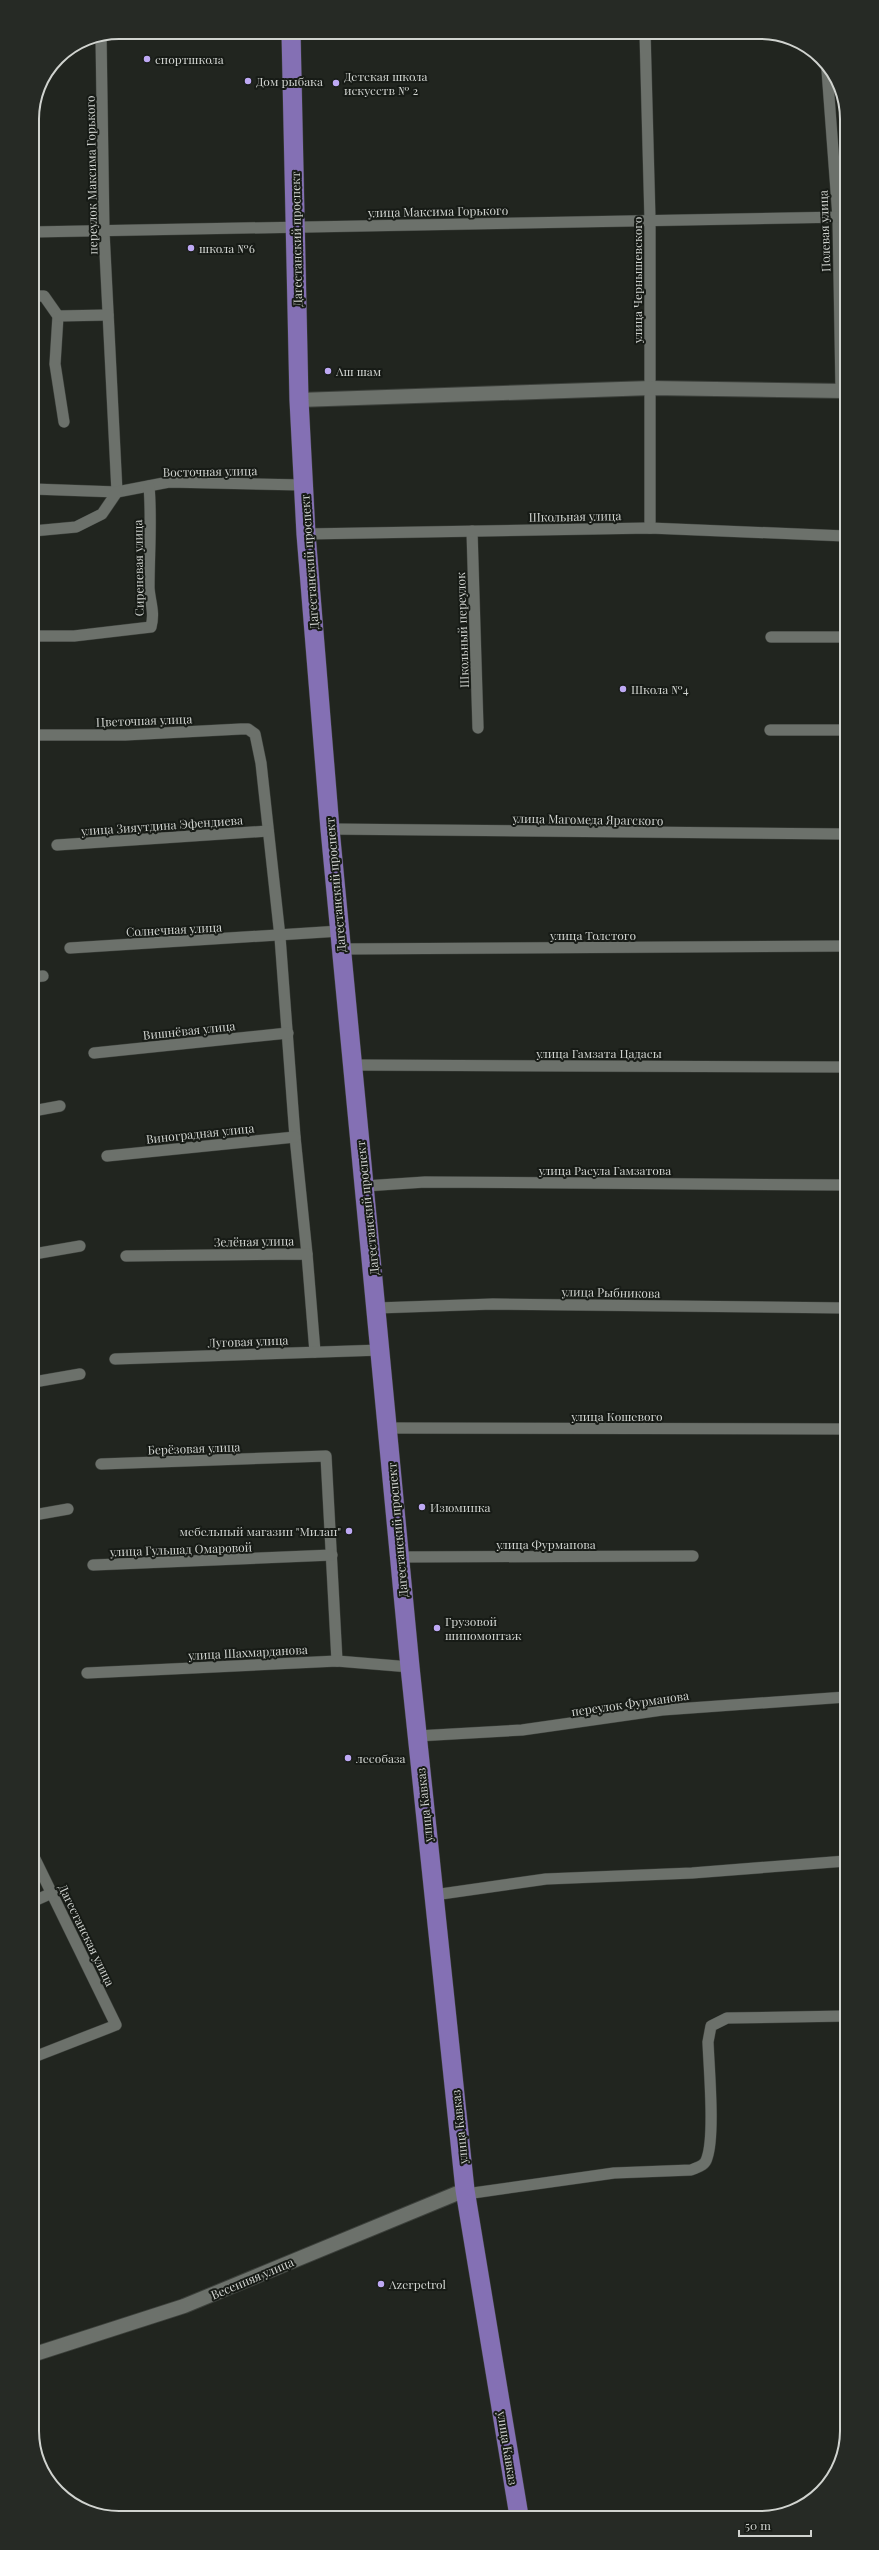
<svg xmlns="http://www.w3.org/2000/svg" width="879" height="2550" viewBox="0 0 879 2550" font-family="'Playfair Display',serif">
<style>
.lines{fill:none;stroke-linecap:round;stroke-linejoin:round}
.minor-casing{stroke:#3d413c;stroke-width:12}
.tertiary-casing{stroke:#3d413c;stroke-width:16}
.trunk-casing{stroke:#3d413c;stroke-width:20}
.minor{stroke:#6c716b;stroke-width:11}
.tertiary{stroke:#6c716b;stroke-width:14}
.trunk{stroke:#8470b4;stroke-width:19}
.poi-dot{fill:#bea9f4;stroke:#171b16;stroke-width:1.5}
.labels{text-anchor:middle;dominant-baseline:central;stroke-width:4;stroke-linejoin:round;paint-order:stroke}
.poi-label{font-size:12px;fill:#d0d3cf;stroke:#171b16;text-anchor:start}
.street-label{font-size:12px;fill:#d0d3cf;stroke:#171b16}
.rim{fill:none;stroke:#d0d3cf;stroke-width:2}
</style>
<rect width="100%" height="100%" fill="#21251f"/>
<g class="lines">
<defs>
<g id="minor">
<path d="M645,32L650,220V528"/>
<path d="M101,35L104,232L117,492"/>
<path d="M827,70L838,217L841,391"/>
<path d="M32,232L844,217"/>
<path d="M32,296H44L58,316L55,364L64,422"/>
<path d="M58,316L108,315"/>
<path d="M33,489L117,492L169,482L303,485"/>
<path d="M33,531L76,527L102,514L117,492"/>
<path d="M472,531L478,728"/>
<path d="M306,534L650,528L845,536"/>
<path d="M33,636H74L151,627C155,612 150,602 149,588C149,554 152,520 149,486"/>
<path d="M771,637H845"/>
<path d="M770,730H845"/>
<path d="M33,735H125L241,729H248L255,734L261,763L280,937L295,1137L307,1254"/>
<path d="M330,829L845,834"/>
<path d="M57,845L268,831"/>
<path d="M70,948L340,931"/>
<path d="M341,949L845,946"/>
<path d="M33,977L43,976"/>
<path d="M94,1053L288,1033"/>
<path d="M352,1065L845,1067"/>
<path d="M33,1111L60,1106"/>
<path d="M107,1156L295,1137"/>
<path d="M365,1186L425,1182L845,1185"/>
<path d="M34,1254L80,1246"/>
<path d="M126,1256L307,1254L315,1352"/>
<path d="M377,1308L493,1304L846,1308"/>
<path d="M115,1359L381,1350"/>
<path d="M34,1382L80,1374"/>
<path d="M388,1428L846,1429"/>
<path d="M101,1464L326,1456L337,1661"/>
<path d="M34,1515L68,1509"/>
<path d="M400,1557L693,1556"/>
<path d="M93,1565L332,1555"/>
<path d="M87,1673L337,1661L410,1667"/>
<path d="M417,1736L522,1730L662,1710L846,1697"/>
<path d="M34,1857L116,2025L34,2057"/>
<path d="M434,1895L546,1879L692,1873L846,1861"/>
<path d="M34,1901L52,1893"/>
<path d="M466,2194L614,2173L691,2170C698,2167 705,2166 707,2158C715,2135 709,2069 708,2042L711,2026L727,2018L846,2016"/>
</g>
<g id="tertiary">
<path d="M299,400L651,388L844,391"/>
<path d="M35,2354L184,2306L465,2190"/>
</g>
<path id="trunk" d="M291,32L299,400L306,534L330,829L410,1667L465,2190L519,2516"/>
</defs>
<use href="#minor" class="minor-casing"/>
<use href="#tertiary" class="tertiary-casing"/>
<use href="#trunk" class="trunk-casing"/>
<use href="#minor" class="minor"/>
<use href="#tertiary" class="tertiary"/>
<use href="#trunk" class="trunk"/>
</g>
<g class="poi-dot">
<circle cx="147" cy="59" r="4"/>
<circle cx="248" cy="81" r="4"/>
<circle cx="336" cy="83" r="4"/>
<circle cx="191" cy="248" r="4"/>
<circle cx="328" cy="371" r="4"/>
<circle cx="623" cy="689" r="4"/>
<circle cx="422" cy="1507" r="4"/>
<circle cx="349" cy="1531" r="4"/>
<circle cx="437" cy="1628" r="4"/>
<circle cx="348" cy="1758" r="4"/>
<circle cx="381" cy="2284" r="4"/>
</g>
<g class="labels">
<g class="poi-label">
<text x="155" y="59">спортшкола</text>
<text x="344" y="76">Детская школа<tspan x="344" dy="14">искусств № 2</tspan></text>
<text x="256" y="81">Дом рыбака</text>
<text x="199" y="248">школа №6</text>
<text x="336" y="371">Аш шам</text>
<text x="631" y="689">Школа №4</text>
<text x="430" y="1507">Изюминка</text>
<text x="341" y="1531" text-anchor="end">мебельный магазин "Милан"</text>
<text x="445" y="1621">Грузовой<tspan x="445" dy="14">шиномонтаж</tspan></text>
<text x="356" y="1758">лесобаза</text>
<text x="389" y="2284">Azerpetrol</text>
</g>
<g class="street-label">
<text transform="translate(91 175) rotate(-91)">переулок Максима Горького</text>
<text transform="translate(438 211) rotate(-1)">улица Максима Горького</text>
<text transform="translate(824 231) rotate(-92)">Полевая улица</text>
<text transform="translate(296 239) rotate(-91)">Дагестанский проспект</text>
<text transform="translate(637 280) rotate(-90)">улица Чернышевского</text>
<text transform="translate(210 471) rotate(-1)">Восточная улица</text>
<text transform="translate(575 516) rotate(-1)">Школьная улица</text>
<text transform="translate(309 562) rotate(-94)">Дагестанский проспект</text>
<text transform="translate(138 568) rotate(-91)">Сиреневая улица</text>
<text transform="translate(462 630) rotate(-92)">Школьный переулок</text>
<text transform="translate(144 720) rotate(-2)">Цветочная улица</text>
<text transform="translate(588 819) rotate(1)">улица Магомеда Ярагского</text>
<text transform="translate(162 825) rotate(-4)">улица Зияутдина Эфендиева</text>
<text transform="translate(335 885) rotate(-95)">Дагестанский проспект</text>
<text transform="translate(174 929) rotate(-3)">Солнечная улица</text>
<text x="593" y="935">улица Толстого</text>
<text transform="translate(189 1030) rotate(-6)">Вишнёвая улица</text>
<text x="599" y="1053">улица Гамзата Цадасы</text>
<text transform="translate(200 1133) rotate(-6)">Виноградная улица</text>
<text x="605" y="1170">улица Расула Гамзатова</text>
<text transform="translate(367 1208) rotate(-96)">Дагестанский проспект</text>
<text transform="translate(254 1241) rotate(-1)">Зелёная улица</text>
<text transform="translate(611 1292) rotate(1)">улица Рыбникова</text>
<text transform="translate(248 1341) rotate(-2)">Луговая улица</text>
<text x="617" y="1416">улица Кошевого</text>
<text transform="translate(194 1448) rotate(-2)">Берёзовая улица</text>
<text transform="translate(397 1530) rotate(-95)">Дагестанский проспект</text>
<text x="546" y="1544">улица Фурманова</text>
<text transform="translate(181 1549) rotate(-2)">улица Гульшад Омаровой</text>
<text transform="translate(248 1652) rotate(-3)">улица Шахмарданова</text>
<text transform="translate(630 1703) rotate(-8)">переулок Фурманова</text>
<text transform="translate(424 1805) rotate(-96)">улица Кавказ</text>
<text transform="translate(87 1935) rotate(64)">Дагестанская улица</text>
<text transform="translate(459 2127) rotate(-96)">улица Кавказ</text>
<text transform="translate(252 2278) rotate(-23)">Весенняя улица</text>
<text transform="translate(508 2448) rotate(81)">улица Кавказ</text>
</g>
</g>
<path d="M0 0H879V2550H0ZM119 39H760A80 80 0 0 1 840 119V2431A80 80 0 0 1 760 2511H119A80 80 0 0 1 39 2431V119A80 80 0 0 1 119 39Z" fill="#262a25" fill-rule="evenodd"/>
<path class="rim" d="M119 39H760A80 80 0 0 1 840 119V2431A80 80 0 0 1 760 2511H119A80 80 0 0 1 39 2431V119A80 80 0 0 1 119 39Z"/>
<path d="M739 2530v6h72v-6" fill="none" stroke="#d0d3cf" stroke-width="2"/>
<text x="745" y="2530" font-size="12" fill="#d0d3cf" stroke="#171b16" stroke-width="3" paint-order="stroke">50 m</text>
</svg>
